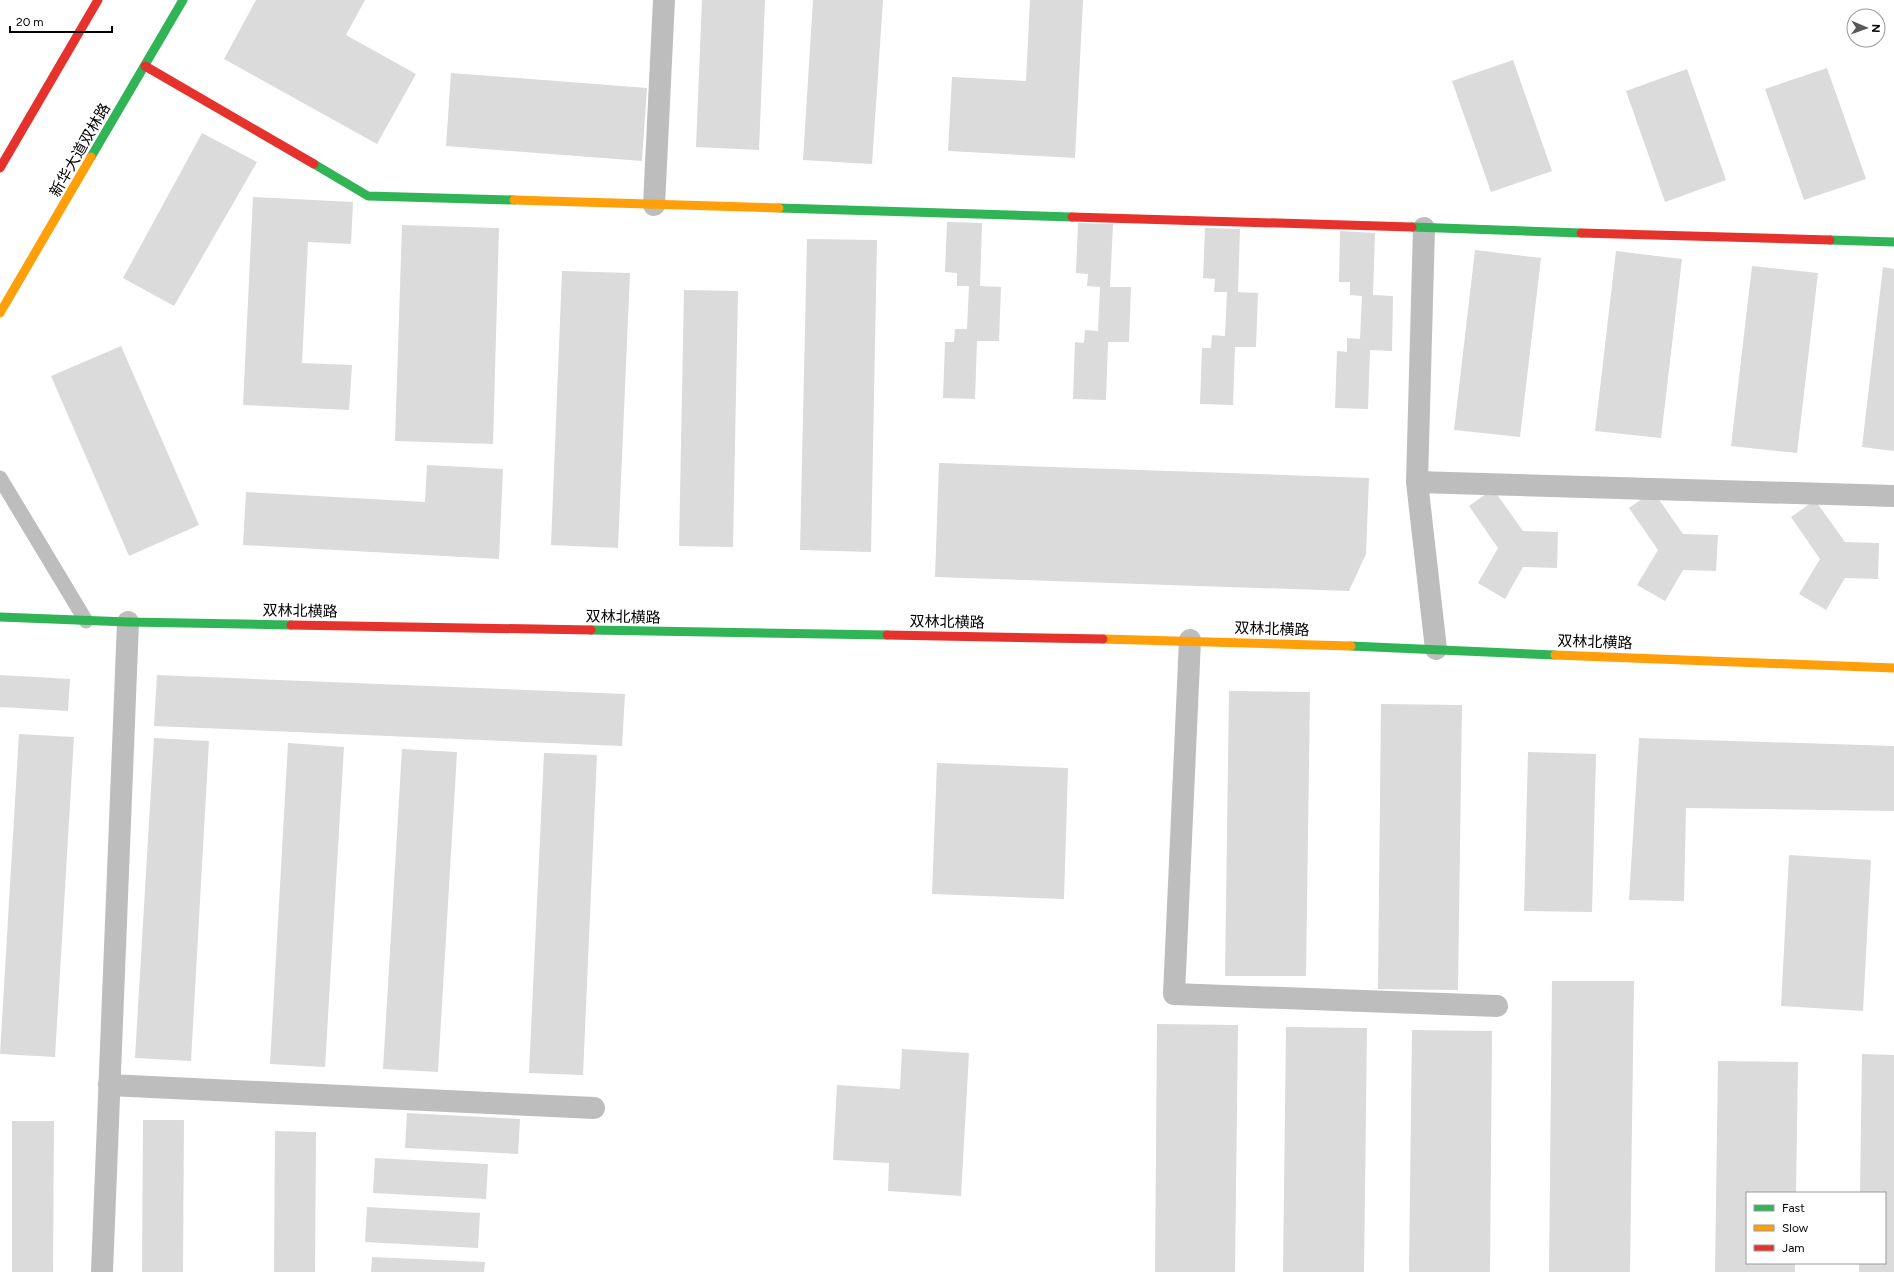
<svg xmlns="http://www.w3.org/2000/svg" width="1894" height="1272" viewBox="0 0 1894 1272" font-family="Figtree,'Noto Sans SC',sans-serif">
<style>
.building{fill:#dbdbdb}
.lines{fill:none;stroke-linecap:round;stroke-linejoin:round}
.lane{stroke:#bdbdbd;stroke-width:15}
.street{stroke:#bdbdbd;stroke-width:22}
.fast{stroke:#30b455;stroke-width:9}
.slow{stroke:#ff9f0a;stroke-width:9}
.jam{stroke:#e5322d;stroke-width:9}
.labels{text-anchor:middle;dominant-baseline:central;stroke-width:3;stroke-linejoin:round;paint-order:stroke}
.street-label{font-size:15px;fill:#000;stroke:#fff}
</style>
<rect width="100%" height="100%" fill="#fff"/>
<g class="building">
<path d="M256,0H365L346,35L416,74L377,144L224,59Z"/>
<path d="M702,0H765L759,150L696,147Z"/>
<path d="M813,0H883L872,164L803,160Z"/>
<path d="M1030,0H1083L1075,158L948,151L952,77L1026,81Z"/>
<path d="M1513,60L1552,171L1491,192L1452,81Z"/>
<path d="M1827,68L1866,179L1804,200L1765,89Z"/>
<path d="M1687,69L1726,180L1665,202L1626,91Z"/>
<path d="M451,73L647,88L642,161L446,146Z"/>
<path d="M202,133L257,162L174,306L123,278Z"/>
<path d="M253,197L353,202L351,244L308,242L302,363L352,365L349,410L243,405Z"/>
<path d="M947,222L982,223L980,286L1001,287L999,341H977L975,399L943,398L945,342H954L955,329H967L969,286H957V273L945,272Z"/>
<path d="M1078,223L1113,224L1110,287H1131L1129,342H1108L1106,400L1073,399L1075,342L1084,343L1085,330L1098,331L1100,287L1087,286L1088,274L1076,273Z"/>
<path d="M402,225L499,228L493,444L395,441Z"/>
<path d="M1205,228L1240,229L1238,292L1258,293L1256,347H1235L1233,405L1200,404L1202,348H1211L1212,335L1225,336L1227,292H1214L1215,279L1203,278Z"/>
<path d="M1340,231L1375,233L1373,295L1393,296L1392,351L1370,350L1368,409L1335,408L1337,351L1347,352V338L1360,339L1362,296L1350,295V282H1339Z"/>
<path d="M807,239L877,240L871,552L800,550Z"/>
<path d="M1475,250L1541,258L1520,437L1454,430Z"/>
<path d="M1616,251L1682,259L1661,438L1595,431Z"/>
<path d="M1752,266L1818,273L1797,453L1731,446Z"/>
<path d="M1883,267L1894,269V451L1862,447Z"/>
<path d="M562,271L630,273L618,548L551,545Z"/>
<path d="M684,290L738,291L733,547L679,546Z"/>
<path d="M121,346L199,525L129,556L51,376Z"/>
<path d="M939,463L1369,478L1366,554L1349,591L935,577Z"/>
<path d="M427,465L503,469L499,559L243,545L246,492L425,502Z"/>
<path d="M1493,489L1523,531L1558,532L1557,568L1523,567L1505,599L1478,583L1498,548L1469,506Z"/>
<path d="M1653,491L1683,534L1718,535L1716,571L1683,570L1665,601L1637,585L1658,550L1629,508Z"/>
<path d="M1815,500L1845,542L1879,543L1878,579L1845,578L1826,610L1799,594L1820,559L1791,517Z"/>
<path d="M0,675L70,679L68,711L0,707Z"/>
<path d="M157,675L625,694L622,746L154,726Z"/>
<path d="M1229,691L1310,692L1306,976H1225Z"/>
<path d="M1381,704L1462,705L1458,990L1378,989Z"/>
<path d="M19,734L74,737L55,1057L0,1054Z"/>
<path d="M154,738L209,741L191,1061L135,1058Z"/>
<path d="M1639,738L1894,746V811L1686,808L1684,901L1629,900Z"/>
<path d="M288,743L344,747L325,1067L270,1064Z"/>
<path d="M402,749L457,752L438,1072L383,1069Z"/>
<path d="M1528,752L1596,754L1592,912L1524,911Z"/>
<path d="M544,753L597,755L583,1075L529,1073Z"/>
<path d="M937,763L1068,768L1064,899L932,894Z"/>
<path d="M1789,855L1871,860L1863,1011L1781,1006Z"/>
<path d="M1552,981H1634L1630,1272H1549Z"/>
<path d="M1157,1024L1238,1025L1235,1272H1155Z"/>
<path d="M1286,1027L1367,1028L1364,1272H1283Z"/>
<path d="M1412,1030L1492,1031L1490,1272H1409Z"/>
<path d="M902,1049L969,1053L961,1196L888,1191L889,1163L833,1160L837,1085L900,1089Z"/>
<path d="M1862,1054L1894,1055V1272H1859V1263H1885V1193H1860Z"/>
<path d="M1718,1061L1798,1062L1796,1193H1747V1263H1795V1272H1715Z"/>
<path d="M407,1113L520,1119L518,1154L405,1148Z"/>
<path d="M143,1120H184L183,1272H142Z"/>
<path d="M12,1121H54L53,1272H12Z"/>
<path d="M275,1131L316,1132L315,1272H274Z"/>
<path d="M375,1158L488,1164L486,1199L373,1193Z"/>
<path d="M367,1207L480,1213L478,1248L365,1242Z"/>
<path d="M372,1257L485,1262L484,1272H371Z"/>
</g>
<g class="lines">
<path class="lane" d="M0,478L86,621"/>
<g class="street">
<path d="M654,205L664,0"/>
<path d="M1424,228L1417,482L1436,649"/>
<path d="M1417,482L1894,496"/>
<path d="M1190,640L1174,994L1497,1006"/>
<path d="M109,1085L594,1108"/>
<path d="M102,1272L128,622"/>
</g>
<g class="fast">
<path d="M91,157L183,0"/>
<path d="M314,164L368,196L514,200"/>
<path d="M779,208L1072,217"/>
<path d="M1412,227L1581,233"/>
<path d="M1830,240L1894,242"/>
<path d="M0,617L128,622L291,625"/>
<path d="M591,630L887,635"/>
<path d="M1351,646L1555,655"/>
</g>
<g class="slow">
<path d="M514,200L779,208"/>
<path d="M0,313L91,157"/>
<path d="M1103,639L1351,646"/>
<path d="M1555,655L1894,668"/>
</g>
<g class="jam">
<path d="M145,66L314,164"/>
<path d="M0,168L98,0"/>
<path d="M1072,217L1412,227"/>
<path d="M1581,233L1830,240"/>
<path d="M291,625L591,630"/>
<path d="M887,635L1103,639"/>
</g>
</g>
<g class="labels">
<g class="street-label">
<text transform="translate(80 150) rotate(-60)">新华大道双林路</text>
<text transform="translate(300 611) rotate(1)">双林北横路</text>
<text transform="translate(623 617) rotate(1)">双林北横路</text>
<text transform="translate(947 622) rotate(1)">双林北横路</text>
<text transform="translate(1272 629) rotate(2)">双林北横路</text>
<text transform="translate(1595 642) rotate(2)">双林北横路</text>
</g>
</g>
<rect x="1746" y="1192" width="140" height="72" fill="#ffffff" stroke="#999999"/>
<rect x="1754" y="1205" width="20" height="6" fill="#30b455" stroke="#999999"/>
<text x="1782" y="1212" font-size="12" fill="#000000">Fast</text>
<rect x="1754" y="1225" width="20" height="6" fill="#ff9f0a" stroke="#999999"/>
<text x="1782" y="1232" font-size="12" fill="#000000">Slow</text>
<rect x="1754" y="1245" width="20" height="6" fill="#e5322d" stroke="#999999"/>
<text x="1782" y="1252" font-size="12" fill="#000000">Jam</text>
<g transform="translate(1866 28) rotate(92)"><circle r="19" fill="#ffffff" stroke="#999999"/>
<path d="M0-3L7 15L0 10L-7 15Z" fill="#595959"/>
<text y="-6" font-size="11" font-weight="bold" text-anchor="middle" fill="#000000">N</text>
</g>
<path d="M10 26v6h102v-6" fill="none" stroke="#000000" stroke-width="2"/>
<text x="16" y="26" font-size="12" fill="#000000" stroke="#ffffff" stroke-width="3" paint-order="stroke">20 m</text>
</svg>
